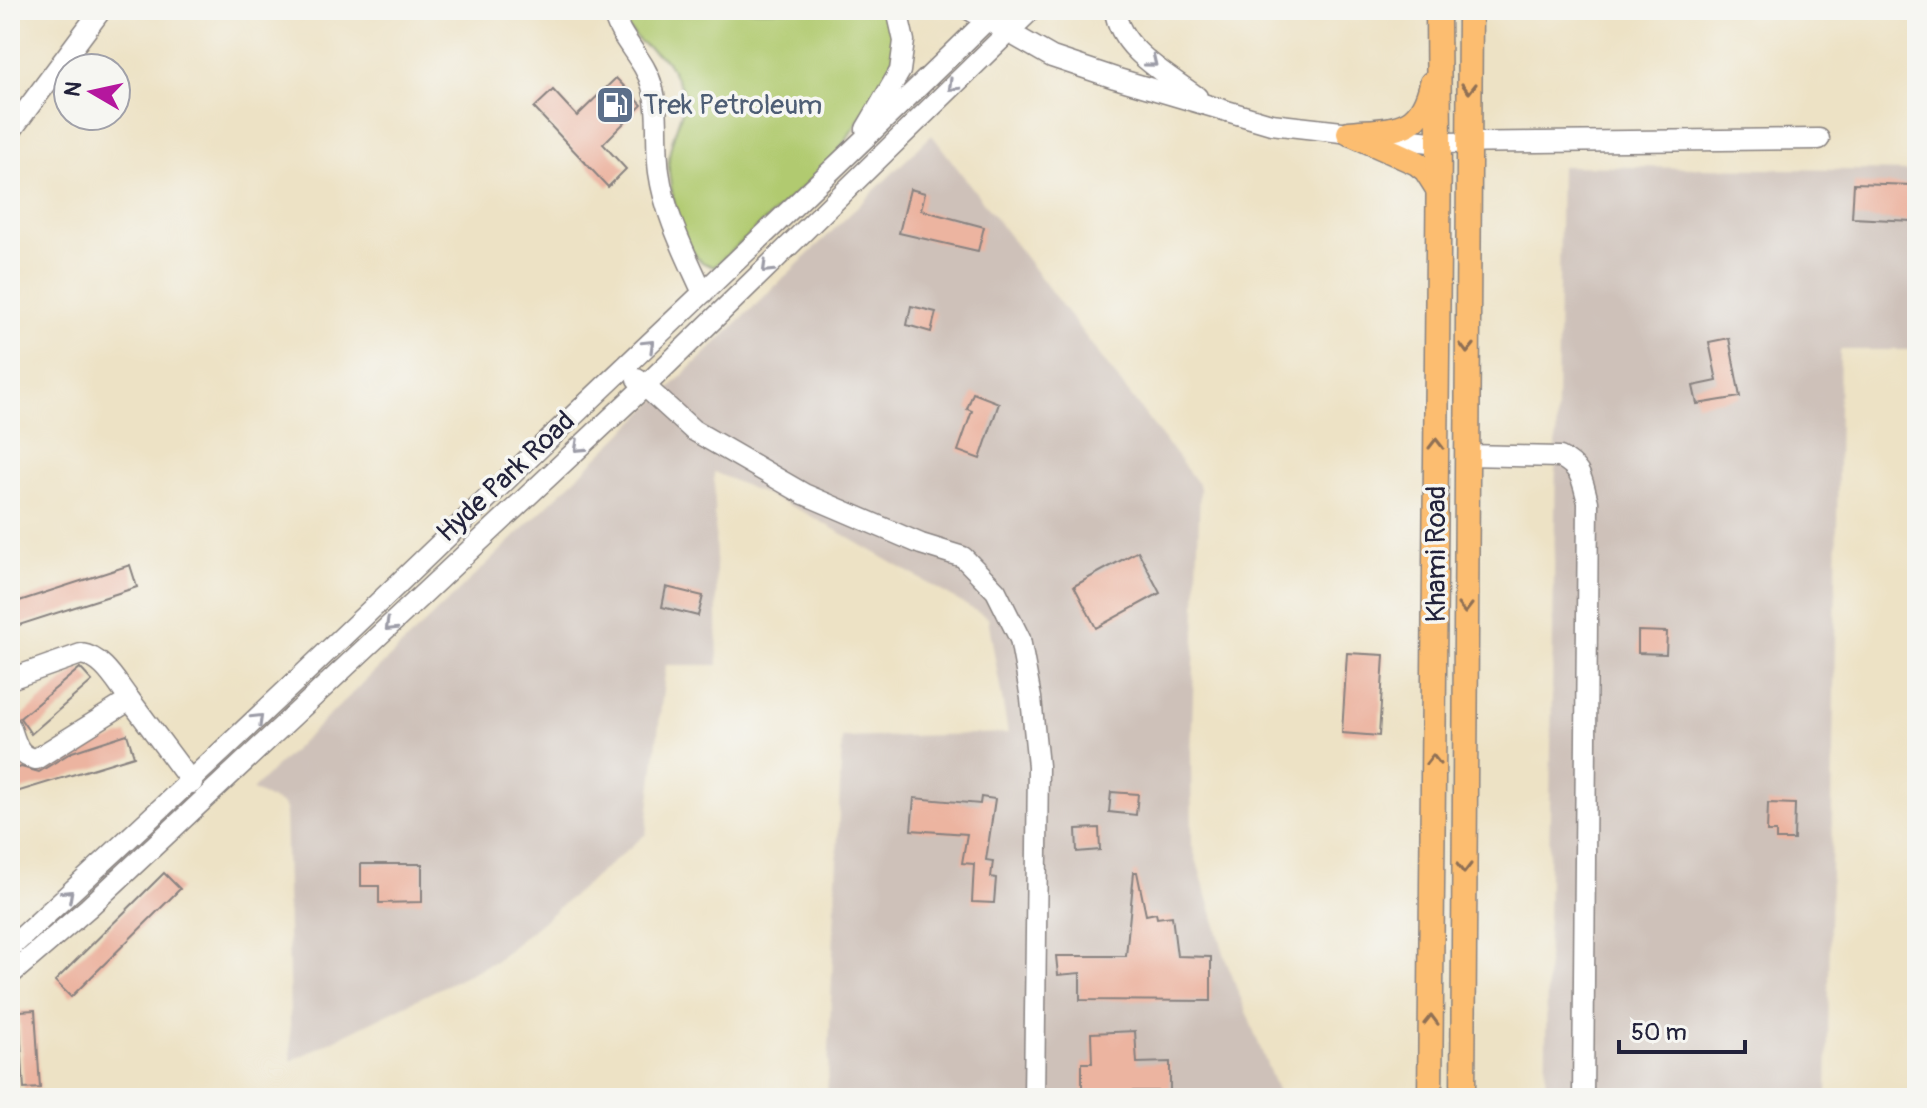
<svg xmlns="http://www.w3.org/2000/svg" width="1927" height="1108" viewBox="0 0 1927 1108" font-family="Pangolin,sans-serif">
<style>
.industrial{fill:#cec1b9}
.green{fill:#b1ca70;stroke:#6a7656;stroke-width:2}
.building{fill:#ecb4a0}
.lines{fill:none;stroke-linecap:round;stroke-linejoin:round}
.minor-casing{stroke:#888280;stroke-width:23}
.major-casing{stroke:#888280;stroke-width:27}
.minor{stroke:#fff;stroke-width:20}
.major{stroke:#fcbd6f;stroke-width:24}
.oneway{stroke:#9c9ca7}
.oneway2{stroke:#8f7055}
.labels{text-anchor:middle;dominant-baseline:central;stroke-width:7;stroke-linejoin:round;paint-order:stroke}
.service-label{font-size:28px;fill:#4e5e75;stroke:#f6f6f2;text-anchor:start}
.street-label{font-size:28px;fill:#22223b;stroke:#f6f6f2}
</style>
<rect width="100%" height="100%" fill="#f6f6f2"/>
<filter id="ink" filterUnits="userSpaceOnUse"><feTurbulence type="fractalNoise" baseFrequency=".0125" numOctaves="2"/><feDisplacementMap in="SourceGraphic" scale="16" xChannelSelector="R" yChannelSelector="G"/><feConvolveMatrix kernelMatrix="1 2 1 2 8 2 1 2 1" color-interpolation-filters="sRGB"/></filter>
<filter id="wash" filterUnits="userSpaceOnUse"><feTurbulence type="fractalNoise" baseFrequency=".006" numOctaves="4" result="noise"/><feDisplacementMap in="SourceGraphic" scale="32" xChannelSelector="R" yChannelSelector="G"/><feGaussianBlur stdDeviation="1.8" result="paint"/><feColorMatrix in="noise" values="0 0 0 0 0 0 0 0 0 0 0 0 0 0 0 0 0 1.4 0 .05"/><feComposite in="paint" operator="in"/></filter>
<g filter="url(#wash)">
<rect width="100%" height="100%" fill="#ede2c5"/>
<g class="industrial">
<path d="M932,135L1200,487L1191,756L1192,845L1227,963L1280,1098H827L842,738L1008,733L988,618L806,513L714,472L718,665H666L646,834L495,961L291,1061L285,806L252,790Z"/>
<path d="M1561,166L1917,171V350H1840L1827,1098H1545Z"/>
</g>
<path class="green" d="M627,10H890L896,36L892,67L834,159L714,267C712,266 703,263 702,262C682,247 666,181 669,157C671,137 682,116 686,97L667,61L639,41L626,26Z"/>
<g id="blocks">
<g class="building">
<path d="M616,78L642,105L603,144L626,169L608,187L534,108L553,90L577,116Z"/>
<path d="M1854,183L1913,185L1912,221L1852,218Z"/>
<path d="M910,189L925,193L921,210L984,227L978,251L899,233Z"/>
<path d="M911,306L936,312L931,332L907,325Z"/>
<path d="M1729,338L1740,397L1697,404L1693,386L1717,381L1709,342Z"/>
<path d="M973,393L999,403L980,459L958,451L972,411L967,409Z"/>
<path d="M1138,551L1160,593L1096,628L1074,586Z"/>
<path d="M130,565L137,587L10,628V604Z"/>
<path d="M666,587L703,596L698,616L662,607Z"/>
<path d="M1638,631L1667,632L1666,654L1638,653Z"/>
<path d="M1347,653L1384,655L1379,736L1342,733Z"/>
<path d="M80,668L92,681L31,734L20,718Z"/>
<path d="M127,734L134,756L10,794V771L21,767L39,772L72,752Z"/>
<path d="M1111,792L1138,794L1136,815L1109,812Z"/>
<path d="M981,797L995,799L986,860L993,861L991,877L996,878L994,903L972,902L974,864L962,863L967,834L911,830L914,798L980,804Z"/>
<path d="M1768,803L1795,804L1794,840H1776V832H1767Z"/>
<path d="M1099,828L1100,850L1077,852L1076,829Z"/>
<path d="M361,864H422V902L379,903V886H361Z"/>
<path d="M1134,872H1137L1146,915L1156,913L1157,918L1172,916L1177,956L1211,957V1001L1080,1000V973L1058,975L1056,956H1126Z"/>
<path d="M164,873L180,889L71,997L55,981Z"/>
<path d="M35,1010L40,1088L24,1089L19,1011Z"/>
<path d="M1135,1031L1137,1063L1170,1062V1091H1082V1063H1092L1091,1033Z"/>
</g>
</g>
</g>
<g filter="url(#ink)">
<use href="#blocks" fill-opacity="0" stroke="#888280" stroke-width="2"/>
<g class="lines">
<defs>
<g id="minor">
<path d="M613,10C618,39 644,57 652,86C660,113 655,144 659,172C665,215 685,253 703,293"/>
<path d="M970,10L1052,57L1115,78L1271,124L1439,143L1819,139"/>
<path d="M1115,10C1119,49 1168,75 1197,97"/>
<path d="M866,129L900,71L904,41L897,10"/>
<path d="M10,132L101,10"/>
<path d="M637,379L693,430L804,494L921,544L963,557L996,591L1020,639L1031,698L1038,766L1034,1098"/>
<path d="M1466,455L1560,457C1582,468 1582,480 1588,502L1583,1098"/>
<path d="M10,679L81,654C104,657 117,684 130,700"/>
<path d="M10,726C16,742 17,756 36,759L130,700L192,783"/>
<path d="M10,948C175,797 337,643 498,488C664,328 833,172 997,10"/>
<path d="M10,975L88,908L643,388L1031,10"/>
</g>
<g id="major">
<path d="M1349,133C1394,129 1421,134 1432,83"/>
<path d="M1352,134L1417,163L1426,170L1438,189"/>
<path d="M1430,1098L1439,143L1438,10"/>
<path d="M1463,1098L1470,10"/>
</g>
</defs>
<use href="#minor" class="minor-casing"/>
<use href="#major" class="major-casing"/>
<use href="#minor" class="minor"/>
<use href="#major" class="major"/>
</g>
<defs><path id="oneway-chevron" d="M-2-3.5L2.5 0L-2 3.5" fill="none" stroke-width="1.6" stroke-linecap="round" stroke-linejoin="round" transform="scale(2)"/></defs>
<g class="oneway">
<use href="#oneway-chevron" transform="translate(1152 62) rotate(39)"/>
<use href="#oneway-chevron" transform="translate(953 86) rotate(136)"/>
<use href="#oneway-chevron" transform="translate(767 268) rotate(136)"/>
<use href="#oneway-chevron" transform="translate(649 345) rotate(-44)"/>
<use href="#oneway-chevron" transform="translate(579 447) rotate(137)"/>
<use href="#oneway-chevron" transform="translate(390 626) rotate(136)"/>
<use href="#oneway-chevron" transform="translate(258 719) rotate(-44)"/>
<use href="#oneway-chevron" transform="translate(68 895) rotate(-42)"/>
</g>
<g class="oneway2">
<use href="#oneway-chevron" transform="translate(1469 88) rotate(90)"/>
<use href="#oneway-chevron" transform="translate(1467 348) rotate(91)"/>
<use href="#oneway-chevron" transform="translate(1436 444) rotate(-90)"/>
<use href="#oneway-chevron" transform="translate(1465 608) rotate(90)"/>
<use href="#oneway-chevron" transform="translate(1433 760) rotate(-90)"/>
<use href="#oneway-chevron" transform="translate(1464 868) rotate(90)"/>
<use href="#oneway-chevron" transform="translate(1431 1020) rotate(-89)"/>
</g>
</g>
<defs>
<symbol id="fuel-square" viewBox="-11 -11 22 22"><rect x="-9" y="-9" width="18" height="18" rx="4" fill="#5c6f8a" stroke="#f6f6f2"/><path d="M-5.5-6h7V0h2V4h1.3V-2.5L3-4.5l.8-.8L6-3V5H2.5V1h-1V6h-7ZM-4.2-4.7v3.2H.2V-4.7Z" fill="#fff"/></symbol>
</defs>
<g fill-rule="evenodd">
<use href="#fuel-square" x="593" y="83" width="44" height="44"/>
</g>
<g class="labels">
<g class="service-label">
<text x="643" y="105">Trek Petroleum</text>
</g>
<g class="street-label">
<text transform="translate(506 477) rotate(-43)">Hyde Park Road</text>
<text transform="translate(1436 554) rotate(-90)">Khami Road</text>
</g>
</g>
<rect width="1927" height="1108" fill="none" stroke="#f6f6f2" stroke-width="40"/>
<g transform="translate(92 92) rotate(279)"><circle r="38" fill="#f6f6f2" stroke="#a1a1a9" stroke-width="2"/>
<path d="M0-6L14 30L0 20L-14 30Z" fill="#b5179e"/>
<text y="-12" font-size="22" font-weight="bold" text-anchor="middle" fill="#22223b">N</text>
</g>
<path d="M1619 1040v12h126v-12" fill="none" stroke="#22223b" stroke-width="4"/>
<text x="1631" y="1040" font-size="24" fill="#22223b" stroke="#f6f6f2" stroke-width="6" paint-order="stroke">50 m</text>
</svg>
